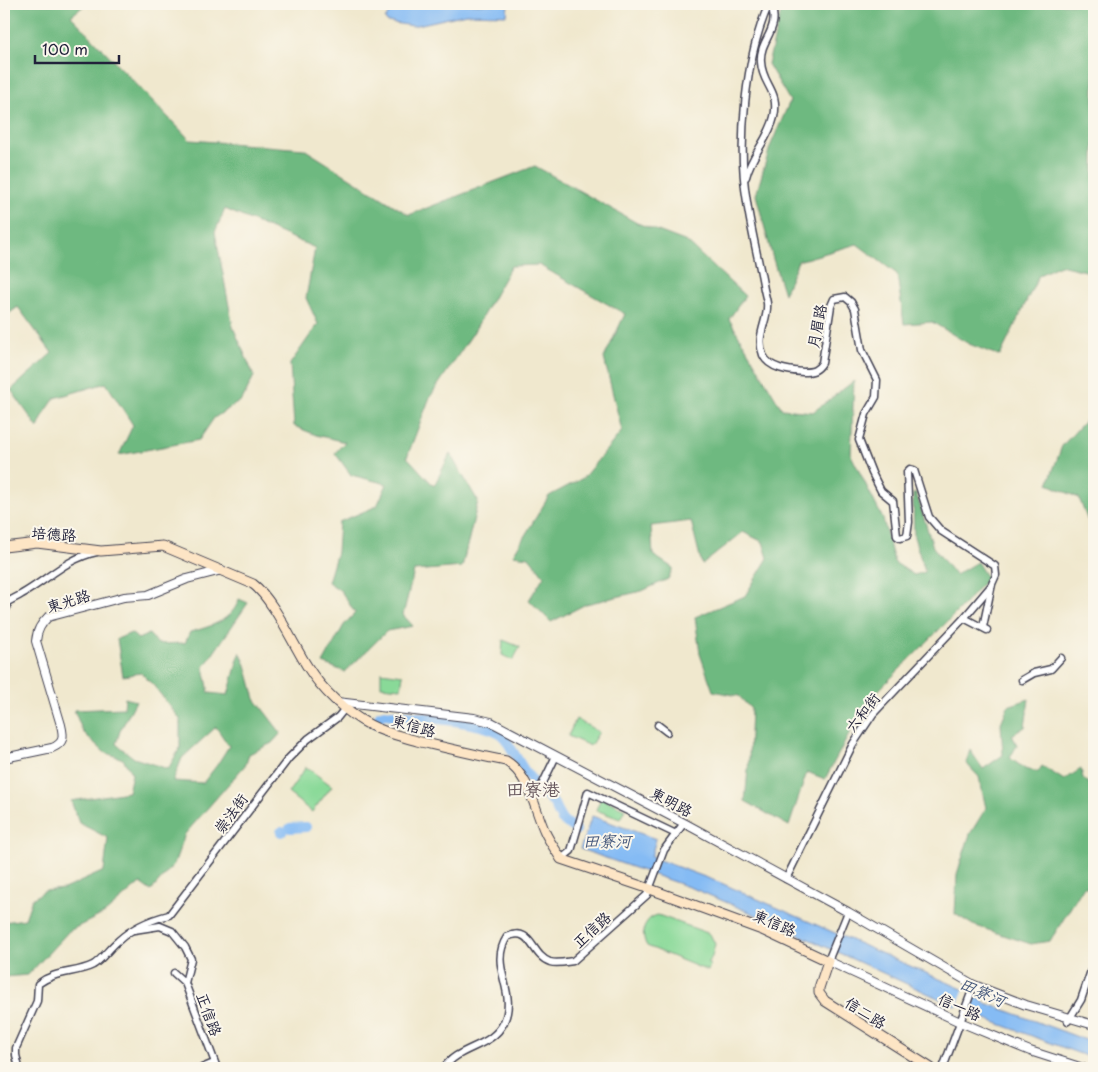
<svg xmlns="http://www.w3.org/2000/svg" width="1098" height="1072" viewBox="0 0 1098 1072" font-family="'Playpen Sans','LXGW WenKai TC',sans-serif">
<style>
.green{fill:#89d998;stroke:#567e6a}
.forest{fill:#6eb980;stroke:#486e5e;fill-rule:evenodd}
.water{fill:#85bbf4;stroke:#546e98}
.pier{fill:#f0e8ce}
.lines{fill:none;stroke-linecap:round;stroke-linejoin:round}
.river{stroke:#85bbf4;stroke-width:10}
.minor-casing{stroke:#414051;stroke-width:9}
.tertiary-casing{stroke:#414051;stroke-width:10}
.secondary-casing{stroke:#414051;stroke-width:11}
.minor{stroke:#fff;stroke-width:6}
.tertiary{stroke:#fff;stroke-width:8}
.secondary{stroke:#fde5c5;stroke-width:9}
.labels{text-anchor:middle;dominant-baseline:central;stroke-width:4;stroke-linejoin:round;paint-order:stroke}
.street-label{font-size:15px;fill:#22223b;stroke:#fbf7ec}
.water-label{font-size:16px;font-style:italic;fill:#45587c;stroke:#fbf7ec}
.quarter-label{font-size:18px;fill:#66565c;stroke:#fbf7ec}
</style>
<rect width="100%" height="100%" fill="#fbf7ec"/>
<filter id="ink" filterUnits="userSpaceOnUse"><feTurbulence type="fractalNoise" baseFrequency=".02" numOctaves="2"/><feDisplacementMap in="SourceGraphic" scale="10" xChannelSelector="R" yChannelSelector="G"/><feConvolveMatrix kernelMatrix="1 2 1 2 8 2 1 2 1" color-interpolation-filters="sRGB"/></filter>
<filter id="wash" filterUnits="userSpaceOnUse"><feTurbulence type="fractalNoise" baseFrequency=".0096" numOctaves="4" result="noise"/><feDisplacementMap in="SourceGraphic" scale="20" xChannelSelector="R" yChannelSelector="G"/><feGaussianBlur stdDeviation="1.12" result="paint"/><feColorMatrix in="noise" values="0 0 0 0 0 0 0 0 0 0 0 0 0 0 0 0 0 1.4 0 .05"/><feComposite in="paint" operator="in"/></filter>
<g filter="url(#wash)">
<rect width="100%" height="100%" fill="#f0e8ce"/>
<g class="green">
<path d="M503,640L520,647L513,660L502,655Z"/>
<path d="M381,672L403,675L401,688L381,686Z"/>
<path d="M576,719L599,732L590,746L568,736Z"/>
<path d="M306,767L332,786L312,812L288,793Z"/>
<path d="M601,798L625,809L620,819L596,810Z"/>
<path d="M658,915L710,934L715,944L712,957L707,963L710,965L708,971L647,946C640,935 643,918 658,915Z"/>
</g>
<g class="forest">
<path d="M4,4H86L71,16L190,140L304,149L409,215L535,166L637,223L687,242L745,296L729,319L782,409L813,412L854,381L851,455L883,519L894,562L914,575L925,572L914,537L913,494L916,493L933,547L955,575L977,562L987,578L964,605L866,703L825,779L807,772L789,826L745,801L749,759L751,709L739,696L713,691L700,654L695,617L745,596L768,558L763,542L743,532L702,565L691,521L651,526L653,555L673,568L668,579L642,591L586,604L551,622L529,600L544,576L529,557L513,555L549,496L583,478L622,431L604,358L625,314L539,265L511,266L473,333L430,397L407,457L434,486L450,454L478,501L462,567L414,571L403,615L413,626L387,631L345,672L323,663L344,625L355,613L341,591L328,582L337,552L339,522L377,506L387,484L351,475L335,453L345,442L316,435L294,426L290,364L318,324L306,298L315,248L225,209L215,232L233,327L254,376L242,400L214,418L199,440L119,455L133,425L106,383L55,398L44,414L38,428L11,390L52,353L18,307L4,317Z"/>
<path d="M783,4H1094V273L1060,265L1039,275L1000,356L969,344L932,322L904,324L897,274L857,244L798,261L784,294L773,259L756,195L770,147L790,101L768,64Z"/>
<path d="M1094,405V515L1088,521L1079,498L1048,484L1062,446L1084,422Z"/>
<path d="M239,599L248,603L204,667L209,693L228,695L240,652L246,665L255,699L281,733L272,743L249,754L246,764L185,834L174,864L151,891L140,883L105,913L69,931L28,975L4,977V922L25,919L32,899L44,891L64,889L104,871L108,838L79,823L71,801L128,792L132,774L123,759L104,752L83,732L74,710L124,708L125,698L136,701L120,731L116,744L134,758L168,769L180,748V719L154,686L141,673L123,676L117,639L131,633L138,639L149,634L158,644L185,643L190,632C210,627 233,620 239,599ZM216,727L229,746L217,765L203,783L173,781L182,758Z"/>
<path d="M1029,699L1025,727L1012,735L1017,745L1010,758L1025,769L1038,772L1042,766L1064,780L1081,769L1083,778L1094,788V890L1084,886L1050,941L1031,944L973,925L955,914L957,874L970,834L986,808L979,777L966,763L970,750L983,769L1003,755L1001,723L1008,706Z"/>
</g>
<g class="water">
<path d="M412,4H508L507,15L466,14L413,26L387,22L385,19L391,10Z"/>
<path d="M592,816L656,839L651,857L721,883L967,991L986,1003L1094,1043V1059L975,1015L747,911L697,890L580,849Z"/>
</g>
<path class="pier" d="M964,988L977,994L969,1015L956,1009Z"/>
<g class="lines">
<g class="river">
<path d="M377,723L380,715L384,714C412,717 483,720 503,735L526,773L554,804L561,819L576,830"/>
<path d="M290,828L306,827"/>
<path d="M281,832H282"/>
</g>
</g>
</g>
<g filter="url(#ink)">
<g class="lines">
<defs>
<g id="minor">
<path d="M769,4C745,57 737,144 747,202C751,230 758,257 763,284C764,291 766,297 767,303C769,320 755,335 763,355C769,369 790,371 803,372C812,372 817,371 822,363L831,306L834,299L845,297L851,302L855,309L862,350L877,380L876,397L866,414L859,440L872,473L881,491L893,501L897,536L900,538L907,536L909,522L907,472L910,469L914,470L929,517L941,531L995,566L996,575L992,584L983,627"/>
<path d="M746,177C751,155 769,139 774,117C780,90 762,85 761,62C759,39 781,31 771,4"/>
<path d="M4,603L7,607L4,613"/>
<path d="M5,604C11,599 16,598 22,594C47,580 67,558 97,552"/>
<path d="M964,618L987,630"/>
<path d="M1022,680L1034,673L1051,669L1061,658"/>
<path d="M658,725L667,732"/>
<path d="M532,796L542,785L556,756"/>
<path d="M561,859L571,851L588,792L676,834"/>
<path d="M786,879L853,744L873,714L964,618L991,586"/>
<path d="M134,930L160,926L172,931L185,947L191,959L185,983"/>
<path d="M828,961L848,912"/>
<path d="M174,973L185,983L217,1068"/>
<path d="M1068,1021L1081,1000L1094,962"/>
<path d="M19,1068L16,1055V1048L37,1001L38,984C56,970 75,974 93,965C102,960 109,948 118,941C133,927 149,920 169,915L289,758L308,739L338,717L346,707"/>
<path d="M202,1068L214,1063"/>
<path d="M444,1068C458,1046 492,1048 504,1022C518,991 488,966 507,937C532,925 531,956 550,962C557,964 566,962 573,961L647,895L664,850L684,823"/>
<path d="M522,1068L536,1067L539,1068"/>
<path d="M943,1068L974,985"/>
</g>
<g id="tertiary">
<path d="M337,702L474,718L491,722L684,823L848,912L974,985L1026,1005L1094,1025"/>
<path d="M4,758L52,748C64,743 64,737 61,725L36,641C37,630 41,624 48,617L124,597L148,595L187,579L222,570"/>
<path d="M828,961L960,1022L1030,1051L1083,1068"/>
</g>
<path id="secondary" d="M4,547L37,543L101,551L163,546L253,584C273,599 293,644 307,666C322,690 345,712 370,725C385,733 401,736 417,741C447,748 476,755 506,761C530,776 534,808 545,832C549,841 556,850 561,859L650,889L762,930L828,961L819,988V993L825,1001L931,1068"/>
</defs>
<use href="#minor" class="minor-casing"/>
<use href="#tertiary" class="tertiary-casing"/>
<use href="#secondary" class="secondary-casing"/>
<use href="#minor" class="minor"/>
<use href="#tertiary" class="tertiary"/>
<use href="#secondary" class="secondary"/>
</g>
</g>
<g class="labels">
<g class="street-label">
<text transform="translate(816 326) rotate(-79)">月眉路</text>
<text transform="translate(54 533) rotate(4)">培德路</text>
<text transform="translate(68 600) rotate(-17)">東光路</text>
<text transform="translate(862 712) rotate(-52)">六和街</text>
<text transform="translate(414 725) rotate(16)">東信路</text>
<text transform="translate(672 801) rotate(28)">東明路</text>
<text transform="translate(230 813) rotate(-54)">崇法街</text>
<text transform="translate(775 922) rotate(23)">東信路</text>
<text transform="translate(591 929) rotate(-42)">正信路</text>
<text transform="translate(960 1006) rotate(24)">信一路</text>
<text transform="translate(866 1012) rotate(32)">信二路</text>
<text transform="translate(210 1014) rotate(70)">正信路</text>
</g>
<g class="water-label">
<text x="607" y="840">田寮河</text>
<text transform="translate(983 991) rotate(24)">田寮河</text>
</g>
<g class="quarter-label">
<text x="533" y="788">田寮港</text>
</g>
</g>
<rect width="1098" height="1072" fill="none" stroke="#fbf7ec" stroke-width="20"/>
<path d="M35 55v8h84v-8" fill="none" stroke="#22223b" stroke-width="2.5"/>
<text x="42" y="55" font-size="15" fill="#22223b" stroke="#fbf7ec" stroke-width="4" paint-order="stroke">100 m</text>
</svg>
